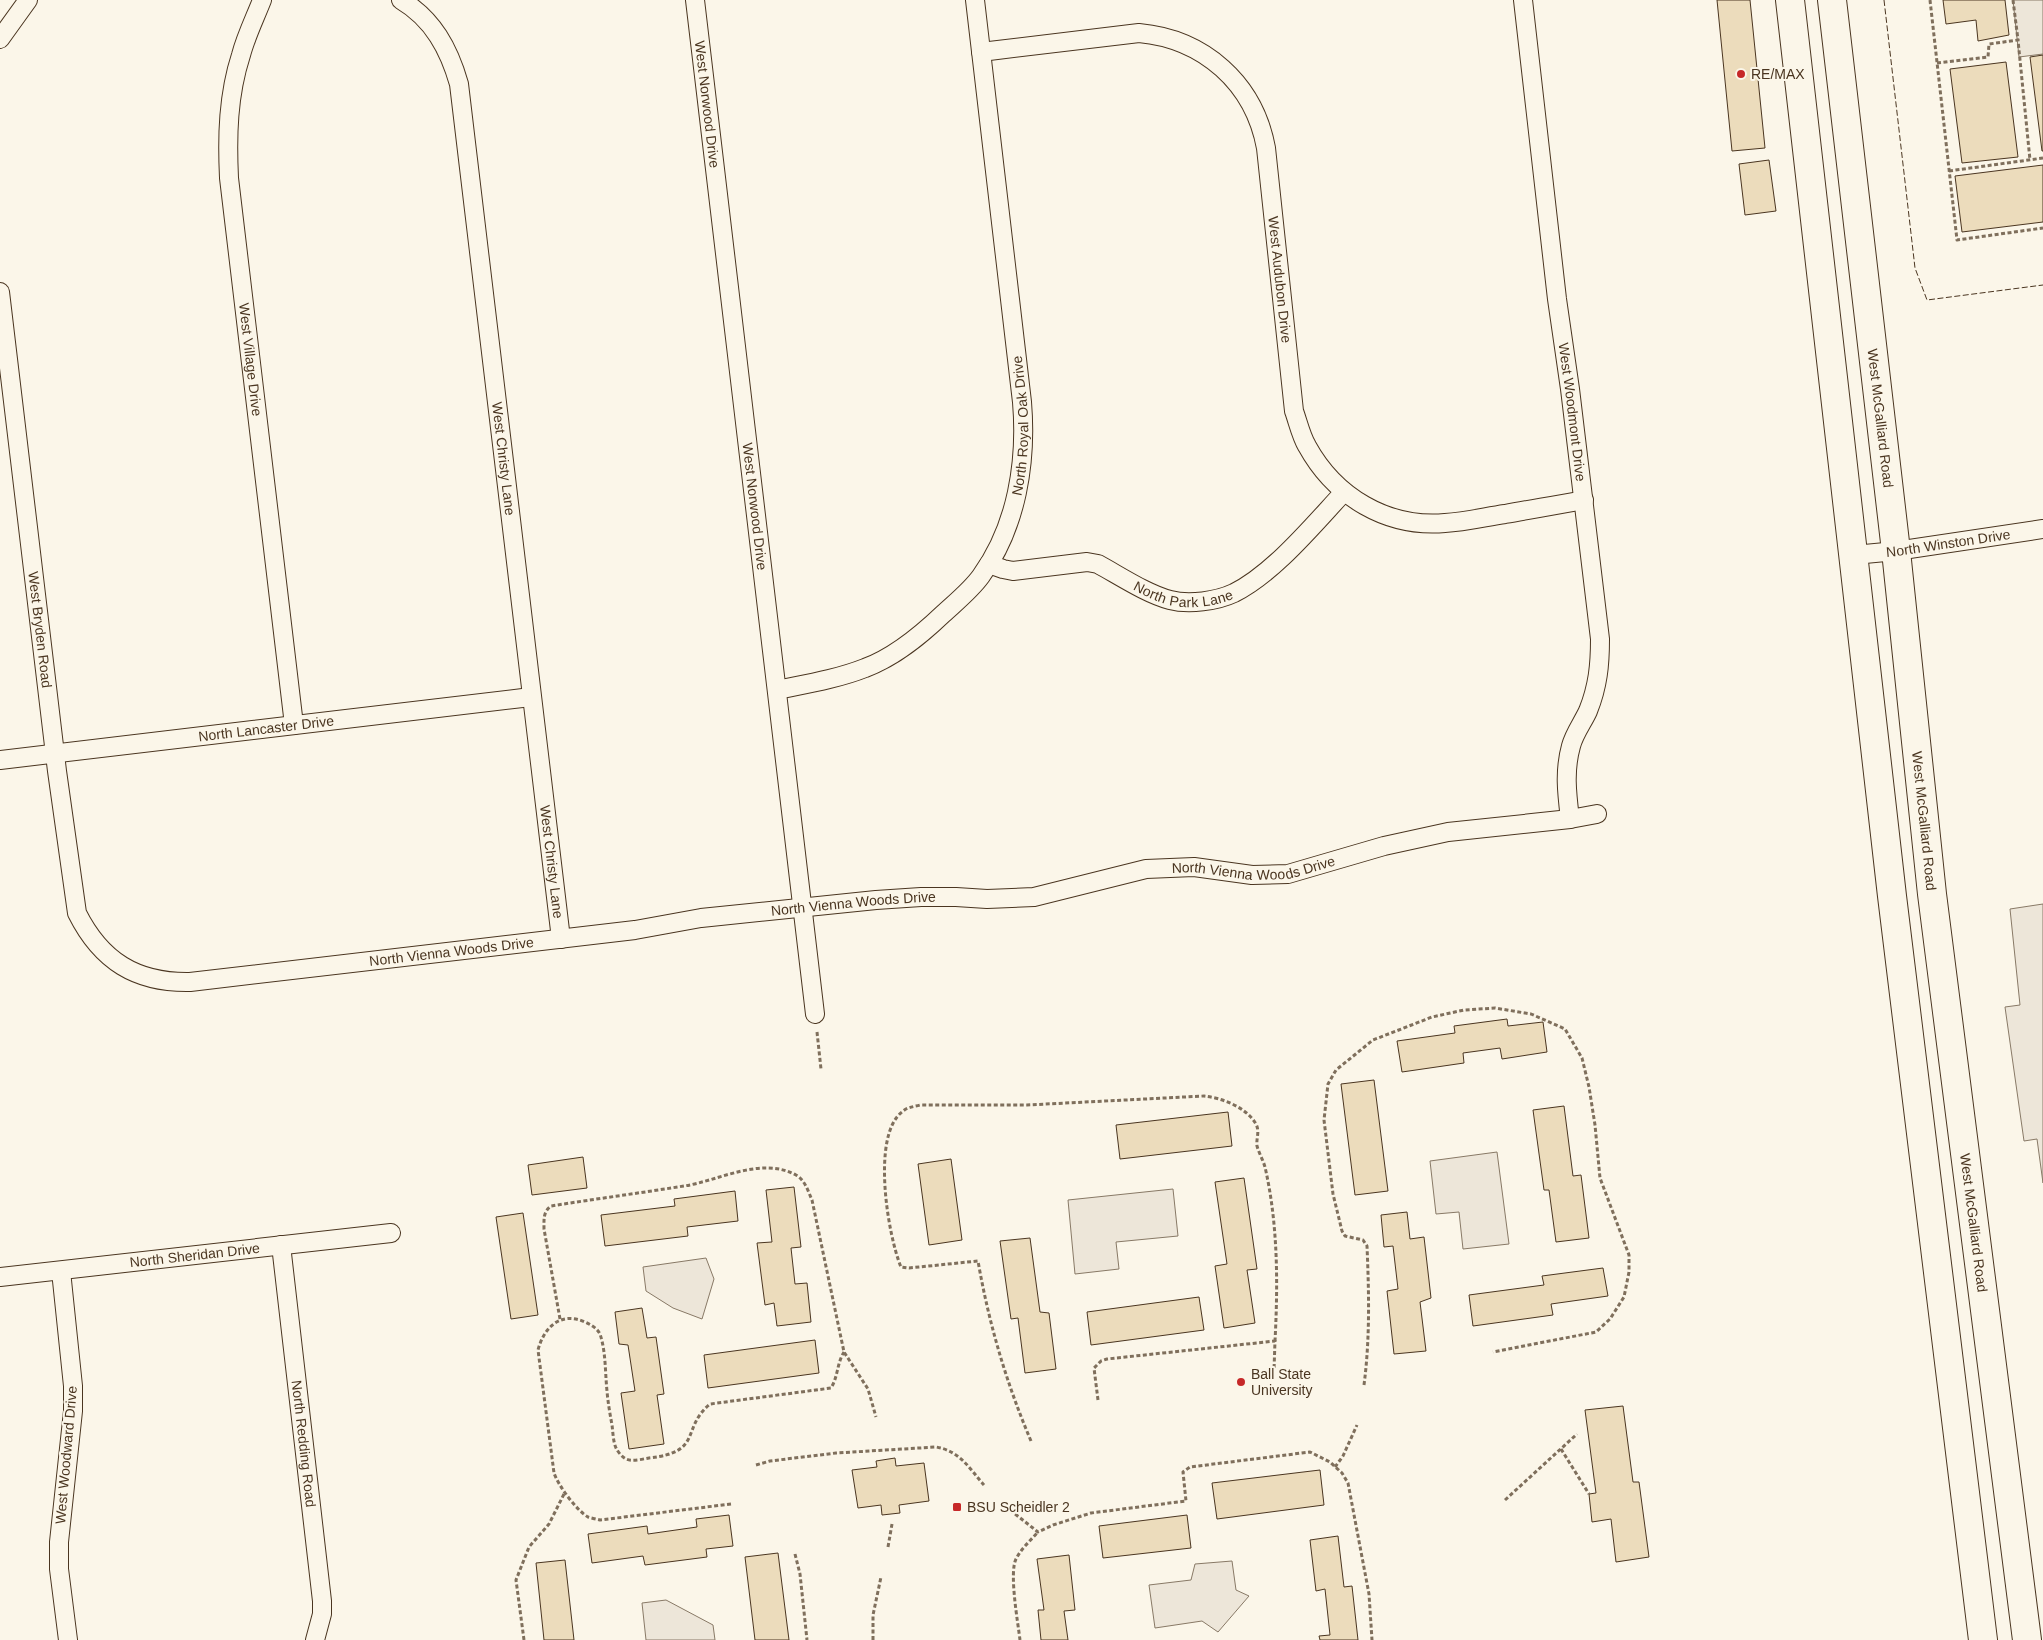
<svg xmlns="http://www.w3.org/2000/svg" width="2043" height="1640" viewBox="0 0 2043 1640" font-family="Helvetica,sans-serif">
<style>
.green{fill:#ede6d9;stroke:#887966}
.building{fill:#ecdcbc;stroke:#4a3520}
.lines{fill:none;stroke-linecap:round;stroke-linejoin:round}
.minor-casing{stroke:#4a3520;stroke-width:20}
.primary-casing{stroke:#4a3520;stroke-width:30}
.path{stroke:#7f6f5c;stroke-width:3;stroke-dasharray:4 2.5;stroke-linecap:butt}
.minor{stroke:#fbf6e9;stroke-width:18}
.primary{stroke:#fbf6e9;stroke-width:28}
.fence{stroke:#4a3520;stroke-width:1;stroke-dasharray:6 2.5;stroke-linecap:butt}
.poi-dot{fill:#c62828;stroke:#fbf6e9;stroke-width:2}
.labels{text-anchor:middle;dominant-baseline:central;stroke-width:4;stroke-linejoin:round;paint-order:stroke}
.poi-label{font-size:14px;fill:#4a3520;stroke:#fbf6e9;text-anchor:start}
.street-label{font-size:14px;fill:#4a3520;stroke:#fbf6e9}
</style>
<rect width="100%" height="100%" fill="#fbf6e9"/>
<g class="green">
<path d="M2013,0H2043V54L2019,57Z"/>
<path d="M2043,904V1183L2037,1139L2024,1141L2005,1007L2020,1005L2010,909Z"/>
<path d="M1497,1152L1509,1244L1463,1249L1459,1212L1436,1214L1430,1161Z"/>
<path d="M1173,1189L1178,1236L1116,1242L1119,1269L1075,1274L1068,1200Z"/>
<path d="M706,1258L714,1279L702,1319L673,1308L646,1291L643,1267Z"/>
<path d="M1232,1561L1236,1590L1249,1596L1218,1632L1202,1621L1155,1628L1149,1585L1191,1580L1195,1564Z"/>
<path d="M666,1600L713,1625L715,1640H646L642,1603Z"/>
</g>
<g class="building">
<path d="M1717,0H1750L1765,148L1732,151Z"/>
<path d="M1943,0H2005L2009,35L1978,41L1976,20L1946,24Z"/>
<path d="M2043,55V151H2042L2030,57Z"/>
<path d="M2006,62L2018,157L1962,163L1950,69Z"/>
<path d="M1769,160L1776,211L1745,215L1739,164Z"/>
<path d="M2043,165V222L1962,232L1955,176Z"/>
<path d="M1507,1019L1508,1026L1543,1022L1547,1052L1502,1059L1500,1048L1463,1053L1464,1063L1402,1072L1397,1041L1455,1033L1454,1026Z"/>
<path d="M1374,1080L1388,1191L1355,1195L1341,1084Z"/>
<path d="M1564,1106L1573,1176L1581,1175L1589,1238L1556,1242L1549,1190H1544L1533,1110Z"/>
<path d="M1228,1112L1232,1146L1120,1159L1116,1125Z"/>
<path d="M583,1157L587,1188L532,1195L528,1165Z"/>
<path d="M951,1159L962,1240L929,1245L918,1164Z"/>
<path d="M1244,1178L1257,1269L1247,1270L1255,1323L1224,1328L1215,1266L1227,1264L1215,1182Z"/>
<path d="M794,1187L801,1247L791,1248L795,1284L807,1283L811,1322L777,1326L774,1303L765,1305L757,1243L772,1242L766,1190Z"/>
<path d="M735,1191L738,1221L687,1227L688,1236L605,1246L601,1215L675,1206L674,1199Z"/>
<path d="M1407,1212L1410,1239L1424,1237L1431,1298L1420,1302L1426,1351L1394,1354L1387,1291L1398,1289L1393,1246L1384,1247L1381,1215Z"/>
<path d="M523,1213L538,1315L511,1319L496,1217Z"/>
<path d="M1030,1238L1040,1312L1049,1313L1056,1369L1025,1373L1018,1318L1011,1319L1000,1241Z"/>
<path d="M1603,1268L1608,1296L1551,1304L1553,1315L1473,1326L1469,1295L1544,1285L1542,1276Z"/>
<path d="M1199,1297L1204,1330L1091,1345L1087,1312Z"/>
<path d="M642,1308L647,1338L656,1337L664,1394L657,1395L664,1444L629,1449L621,1393L635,1391L628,1345L619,1344L615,1312Z"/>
<path d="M815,1340L819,1373L708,1388L704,1355Z"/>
<path d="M1623,1406L1633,1482H1639L1649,1557L1616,1562L1611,1519L1592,1522L1589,1494L1596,1493L1585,1410Z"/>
<path d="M895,1458L896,1466L924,1463L929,1501L899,1505L900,1513L882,1515L881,1505L858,1508L852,1470L877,1467L876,1461Z"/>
<path d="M1320,1470L1324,1505L1217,1519L1212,1483Z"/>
<path d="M729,1515L733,1546L706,1549L707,1557L645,1565L643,1556L592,1563L588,1534L647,1526L648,1534L697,1527L696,1519Z"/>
<path d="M1187,1515L1191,1548L1103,1558L1099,1526Z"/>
<path d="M1338,1536L1344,1587L1352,1586L1358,1640H1320L1319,1636L1330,1635L1325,1589L1316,1591L1310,1540Z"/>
<path d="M778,1553L789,1640H755L745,1557Z"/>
<path d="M1069,1555L1075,1610L1064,1611L1068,1640H1041L1038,1610H1044L1037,1559Z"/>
<path d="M565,1560L574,1640H544L536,1563Z"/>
</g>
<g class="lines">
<defs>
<g id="minor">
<path id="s1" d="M262,0C255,18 246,36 241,55C228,95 227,136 229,178L294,725"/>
<path id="s2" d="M401,0C433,19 449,49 459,84L561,939"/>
<path id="s3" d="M695,0L815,1014"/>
<path id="s4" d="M1523,0L1557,299L1570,389L1600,639C1600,665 1598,686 1588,711C1583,722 1574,734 1571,746C1564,771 1567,794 1570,819"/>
<path d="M0,39L28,0"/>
<path id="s5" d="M981,52L1139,33C1204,39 1254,83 1266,148L1294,411C1298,422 1301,436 1307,446C1335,497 1387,528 1445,523C1465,522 1485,517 1505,514C1532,509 1558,505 1584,500"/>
<path id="s6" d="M0,292L57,771L77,913C101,961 136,983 190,982L635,930L701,918L876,900L921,897H956L987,899L1034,897L1146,869L1194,867L1252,875L1288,874L1384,846L1448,832L1570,819L1597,814"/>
<path id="s7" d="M1854,555L1896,551L2043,529"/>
<path id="s8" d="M989,564L1003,569L1013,571L1087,562L1098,564C1120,576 1147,594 1170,600C1189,605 1217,601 1234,593C1274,573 1314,524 1344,492"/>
<path id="s9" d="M777,690C806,684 837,679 865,668C895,657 921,635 943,614C956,602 971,590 981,576C1017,526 1027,462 1022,402L975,0"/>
<path id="s10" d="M0,760L531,697"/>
<path id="s11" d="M281,1245L322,1601V1614L315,1640"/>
<path d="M61,1271L73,1386V1411L59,1542V1569L68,1640"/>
<path id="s12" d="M0,1277L391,1233"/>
</g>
<g id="primary">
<path d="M1790,0L1892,896L1983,1640"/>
<path id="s13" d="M1832,0L1896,551L1932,894L2027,1640"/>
</g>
</defs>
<use href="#minor" class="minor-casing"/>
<use href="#primary" class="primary-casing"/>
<g class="path">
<path d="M1930,0L1957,240L2043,228"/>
<path d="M2013,0L2018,40"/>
<path d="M1937,63L1988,57L1989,44L2018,40L2030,160"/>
<path d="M1949,171L2043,158"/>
<path d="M817,1032L821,1069"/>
<path d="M560,1319L544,1229C544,1219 543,1212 551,1206C595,1199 640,1193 684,1186C718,1181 761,1156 796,1175C805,1180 808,1191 812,1200L844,1352L868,1389L876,1417"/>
<path d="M1364,1385C1370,1339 1369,1293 1367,1246L1363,1240L1345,1236L1342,1231L1333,1194L1324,1120L1328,1084L1336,1070L1373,1040L1432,1017L1464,1010L1495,1008L1531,1014L1565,1029L1582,1058L1589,1087L1595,1125L1600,1178L1629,1255V1272L1624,1297L1610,1319L1596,1332L1493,1352"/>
<path d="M1098,1400L1094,1368L1101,1361L1107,1359L1275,1341L1274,1370"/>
<path d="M1031,1441C1006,1382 989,1324 978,1261L909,1268L901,1267C888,1236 871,1136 902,1112C907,1107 913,1107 920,1105H1027L1204,1096C1222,1098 1246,1107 1256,1124C1260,1132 1256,1138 1257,1146C1259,1153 1263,1160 1265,1167C1278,1224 1278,1283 1275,1341"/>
<path d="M1561,1449L1589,1494"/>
<path d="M756,1465L770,1461L836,1453L936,1447C960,1451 969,1468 984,1485"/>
<path d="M1335,1467L1343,1456L1357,1425"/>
<path d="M1505,1500L1577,1434"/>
<path d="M731,1504L600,1520C596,1519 591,1518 588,1517C576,1510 558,1485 554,1473L538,1350C544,1327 561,1311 585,1322C591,1325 597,1328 600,1334C606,1352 605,1372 607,1391C608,1403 610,1414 612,1425C613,1432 613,1441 616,1448C618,1452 622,1457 626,1459C633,1462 642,1459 649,1458C704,1452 680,1429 710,1404L831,1388C838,1377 837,1363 844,1352"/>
<path d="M1010,1510L1038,1532L1053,1525L1091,1513L1186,1501L1183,1472L1190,1467L1310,1452L1330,1462L1342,1473L1348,1483L1369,1594L1372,1640"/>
<path d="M888,1547L892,1524"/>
<path d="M795,1554L800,1574L807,1640"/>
<path d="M524,1640L516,1580L529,1547L549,1524L565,1492"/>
<path d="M873,1640V1615L881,1577"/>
<path d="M1020,1640C1018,1623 1009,1573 1016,1559C1021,1549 1030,1541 1038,1532"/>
</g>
<use href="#minor" class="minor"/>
<use href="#primary" class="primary"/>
<path class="fence" d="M1884,0L1915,268L1927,300L2043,285"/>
</g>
<g class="poi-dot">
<circle cx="1741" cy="74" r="5"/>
<circle cx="1241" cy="1382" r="5"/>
<rect x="952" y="1502" width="10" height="10" rx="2.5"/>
</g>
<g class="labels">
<g class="poi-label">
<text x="1751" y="74">RE/MAX</text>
<text x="1251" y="1374">Ball State<tspan x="1251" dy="16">University</tspan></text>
<text x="967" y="1507">BSU Scheidler 2</text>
</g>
<g class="street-label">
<text stroke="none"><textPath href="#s3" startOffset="105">West Norwood Drive</textPath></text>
<text stroke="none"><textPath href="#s5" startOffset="476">West Audubon Drive</textPath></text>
<text stroke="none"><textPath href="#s1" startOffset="366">West Village Drive</textPath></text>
<text stroke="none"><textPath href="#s4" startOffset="415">West Woodmont Drive</textPath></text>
<text stroke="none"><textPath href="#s13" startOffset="421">West McGalliard Road</textPath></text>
<text stroke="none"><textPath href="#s9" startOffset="399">North Royal Oak Drive</textPath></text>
<text stroke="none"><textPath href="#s2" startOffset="482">West Christy Lane</textPath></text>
<text stroke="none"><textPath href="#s3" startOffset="510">West Norwood Drive</textPath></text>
<text stroke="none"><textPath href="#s7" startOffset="95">North Winston Drive</textPath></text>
<text stroke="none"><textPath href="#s8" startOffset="204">North Park Lane</textPath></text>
<text stroke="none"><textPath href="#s6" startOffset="340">West Bryden Road</textPath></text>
<text stroke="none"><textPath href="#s10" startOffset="268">North Lancaster Drive</textPath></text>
<text stroke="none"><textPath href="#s13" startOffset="826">West McGalliard Road</textPath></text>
<text stroke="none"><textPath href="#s2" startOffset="888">West Christy Lane</textPath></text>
<text stroke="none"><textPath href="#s6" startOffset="1840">North Vienna Woods Drive</textPath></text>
<text stroke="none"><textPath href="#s6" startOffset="1435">North Vienna Woods Drive</textPath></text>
<text stroke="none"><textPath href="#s6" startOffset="1030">North Vienna Woods Drive</textPath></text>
<text stroke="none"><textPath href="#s13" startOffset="1231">West McGalliard Road</textPath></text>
<text stroke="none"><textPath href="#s12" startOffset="196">North Sheridan Drive</textPath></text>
<text stroke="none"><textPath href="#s11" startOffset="200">North Redding Road</textPath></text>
<text transform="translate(66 1455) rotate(-85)">West Woodward Drive</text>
</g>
</g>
</svg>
